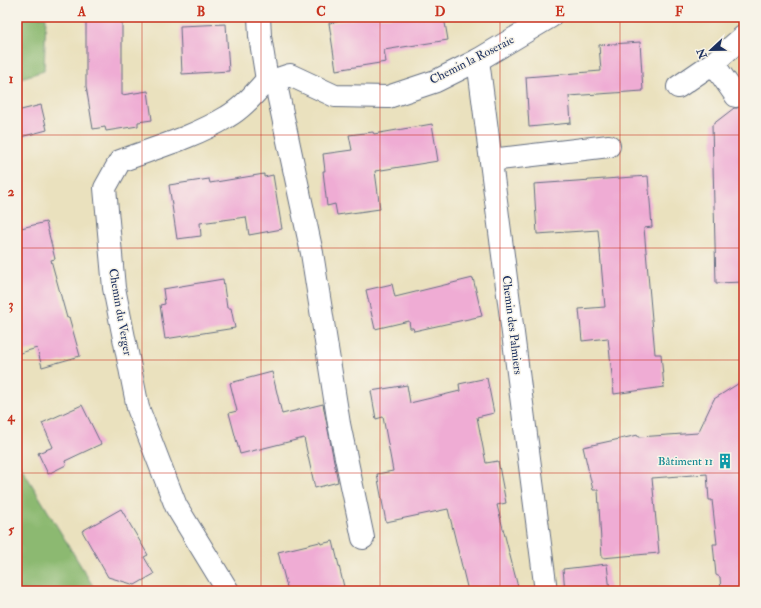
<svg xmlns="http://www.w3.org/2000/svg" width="761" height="608" viewBox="0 0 761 608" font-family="'IM FELL Double Pica',serif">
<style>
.forest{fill:#8cb971;stroke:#547468}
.building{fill:#efacd4}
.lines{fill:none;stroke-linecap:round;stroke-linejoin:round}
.minor-casing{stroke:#636d80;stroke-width:24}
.minor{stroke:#fff;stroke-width:22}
.grid{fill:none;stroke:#c8321e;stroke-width:1;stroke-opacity:0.55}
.labels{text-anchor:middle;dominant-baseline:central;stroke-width:3;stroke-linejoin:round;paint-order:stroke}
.street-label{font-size:12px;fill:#1b2f5e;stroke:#f7f3e8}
.culture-label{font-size:12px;fill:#0d838f;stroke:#f7f3e8;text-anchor:end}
.neatline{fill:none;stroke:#c8321e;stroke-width:1.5}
.grid-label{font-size:13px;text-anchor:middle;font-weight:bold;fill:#c8321e}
</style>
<rect width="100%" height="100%" fill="#f7f3e8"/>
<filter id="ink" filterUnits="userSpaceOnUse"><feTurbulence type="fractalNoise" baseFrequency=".025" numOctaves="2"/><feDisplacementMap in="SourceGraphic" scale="8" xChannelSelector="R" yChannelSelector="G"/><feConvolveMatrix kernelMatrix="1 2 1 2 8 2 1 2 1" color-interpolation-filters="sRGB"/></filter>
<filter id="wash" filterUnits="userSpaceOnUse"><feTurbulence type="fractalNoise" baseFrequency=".012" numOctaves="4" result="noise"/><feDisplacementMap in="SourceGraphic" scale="16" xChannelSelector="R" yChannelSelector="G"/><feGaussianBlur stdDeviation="0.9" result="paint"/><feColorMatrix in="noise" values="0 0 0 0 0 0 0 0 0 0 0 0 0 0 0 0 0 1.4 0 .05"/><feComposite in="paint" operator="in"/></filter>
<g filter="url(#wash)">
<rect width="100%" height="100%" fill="#eae1be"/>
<g class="forest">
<path d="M17,17H46L44,71L17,79Z"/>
<path d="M17,460L96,591H17Z"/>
</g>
<g id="blocks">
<g class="building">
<path d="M86,17H122V95L148,91L152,120L138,122V126L106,131L105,127L93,129L86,86Z"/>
<path d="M368,17H444L448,40L384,50L386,62L336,70L329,23Z"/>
<path d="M226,24L229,71L182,74L180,26Z"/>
<path d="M640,42L643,91L569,96L571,123L529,127L526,77L601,71L599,45Z"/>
<path d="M41,105L47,130L17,138V111Z"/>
<path d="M744,105V282L716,283L712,125L734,108H737Z"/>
<path d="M432,124L438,161L375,171L380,209L337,215L335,204L327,206L323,171H325L323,154L352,150L349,135L373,132L374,134Z"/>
<path d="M264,174V177L273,175L282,229L249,235L246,217L200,223L201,236L177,239L169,185L209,179L210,183Z"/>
<path d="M648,176L652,227L644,228L655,354H661L664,387L614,394L608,338L582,341L579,309L605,307L598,230L537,234L534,184Z"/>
<path d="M46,222L55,259L51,260L67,318L69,317L80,356L42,367L37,348L17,354V229Z"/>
<path d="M473,278L482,316L414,331L413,328H410L409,321L375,329L366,290L392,284L395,297Z"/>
<path d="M223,279L227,308H231L235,328L165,339L160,305L165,304L163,289Z"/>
<path d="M272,372L282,414L323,404L338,482L315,488L304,438L240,454L229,413L237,411L230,383Z"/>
<path d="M487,378L494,413L477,417L486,463L498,461L506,503L497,505L519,591H468L448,509L386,522L377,474L393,471L383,417L376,419L371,391L407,385L410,403L460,391L459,384Z"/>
<path d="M744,380V591H721L720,577L716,575L713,544H717L712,500H709L707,474L652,478L659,553L602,558L598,490H593L583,447L638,435V437L698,433L714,399Z"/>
<path d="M82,405L101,444L65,461L66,465L48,474L38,453L53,447L42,423Z"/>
<path d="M121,509L148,555L144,557L154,574L135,585L108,577L82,531Z"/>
<path d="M333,541L345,591H288L278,552L320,542L321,544Z"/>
<path d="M607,564L610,591H565L563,569Z"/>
</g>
</g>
</g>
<g filter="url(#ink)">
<use href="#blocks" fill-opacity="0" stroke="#636d80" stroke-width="1"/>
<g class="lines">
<defs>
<g id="minor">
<path d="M259,17L260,36L267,80"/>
<path d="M478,60L546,591"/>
<path d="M713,63L736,96"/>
<path d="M267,80H275L290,75L335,96L388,97L436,81L478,60L550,17"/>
<path d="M275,80L312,253L339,424L363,538"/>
<path d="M678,87L713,63L744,36"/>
<path d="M491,160L609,146"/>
<path d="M228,591L176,506L138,408L114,288L105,188L120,161C155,148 194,137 227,117C243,108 255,93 267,80"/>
</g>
</defs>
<use href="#minor" class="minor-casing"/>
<use href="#minor" class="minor"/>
</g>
</g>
<path class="grid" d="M142,17V591M261,17V591M380,17V591M500,17V591M620,17V591M17,135H744M17,248H744M17,360H744M17,473H744"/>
<defs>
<symbol id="building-bare" viewBox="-9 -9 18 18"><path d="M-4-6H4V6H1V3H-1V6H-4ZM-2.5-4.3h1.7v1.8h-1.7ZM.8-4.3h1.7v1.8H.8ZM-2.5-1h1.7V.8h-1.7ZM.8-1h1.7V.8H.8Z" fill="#0f9aa8" stroke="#f7f3e8" stroke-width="2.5" paint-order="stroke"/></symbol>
</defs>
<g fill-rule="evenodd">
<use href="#building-bare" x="714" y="450" width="22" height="22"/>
</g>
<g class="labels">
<g class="street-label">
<text transform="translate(472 60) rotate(-27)">Chemin la Roseraie</text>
<text transform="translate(120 312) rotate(80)">Chemin du Verger</text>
<text transform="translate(512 325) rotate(83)">Chemin des Palmiers</text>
</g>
<g class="culture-label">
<text x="713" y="461">Bâtiment 11</text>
</g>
</g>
<rect width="761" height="608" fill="none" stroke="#f7f3e8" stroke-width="44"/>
<g transform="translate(711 50) rotate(248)" stroke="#f7f3e8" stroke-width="3" paint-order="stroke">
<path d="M0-3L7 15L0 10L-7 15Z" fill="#1b2f5e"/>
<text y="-6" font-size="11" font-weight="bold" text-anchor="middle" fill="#1b2f5e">N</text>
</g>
<rect x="22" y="22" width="717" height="564" class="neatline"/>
<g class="grid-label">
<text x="82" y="16">A</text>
<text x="201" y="16">B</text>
<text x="321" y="16">C</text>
<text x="440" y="16">D</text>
<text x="560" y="16">E</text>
<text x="679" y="16">F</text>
<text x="11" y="83">1</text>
<text x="11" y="196">2</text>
<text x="11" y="309">3</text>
<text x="11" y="421">4</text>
<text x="11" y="534">5</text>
</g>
</svg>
